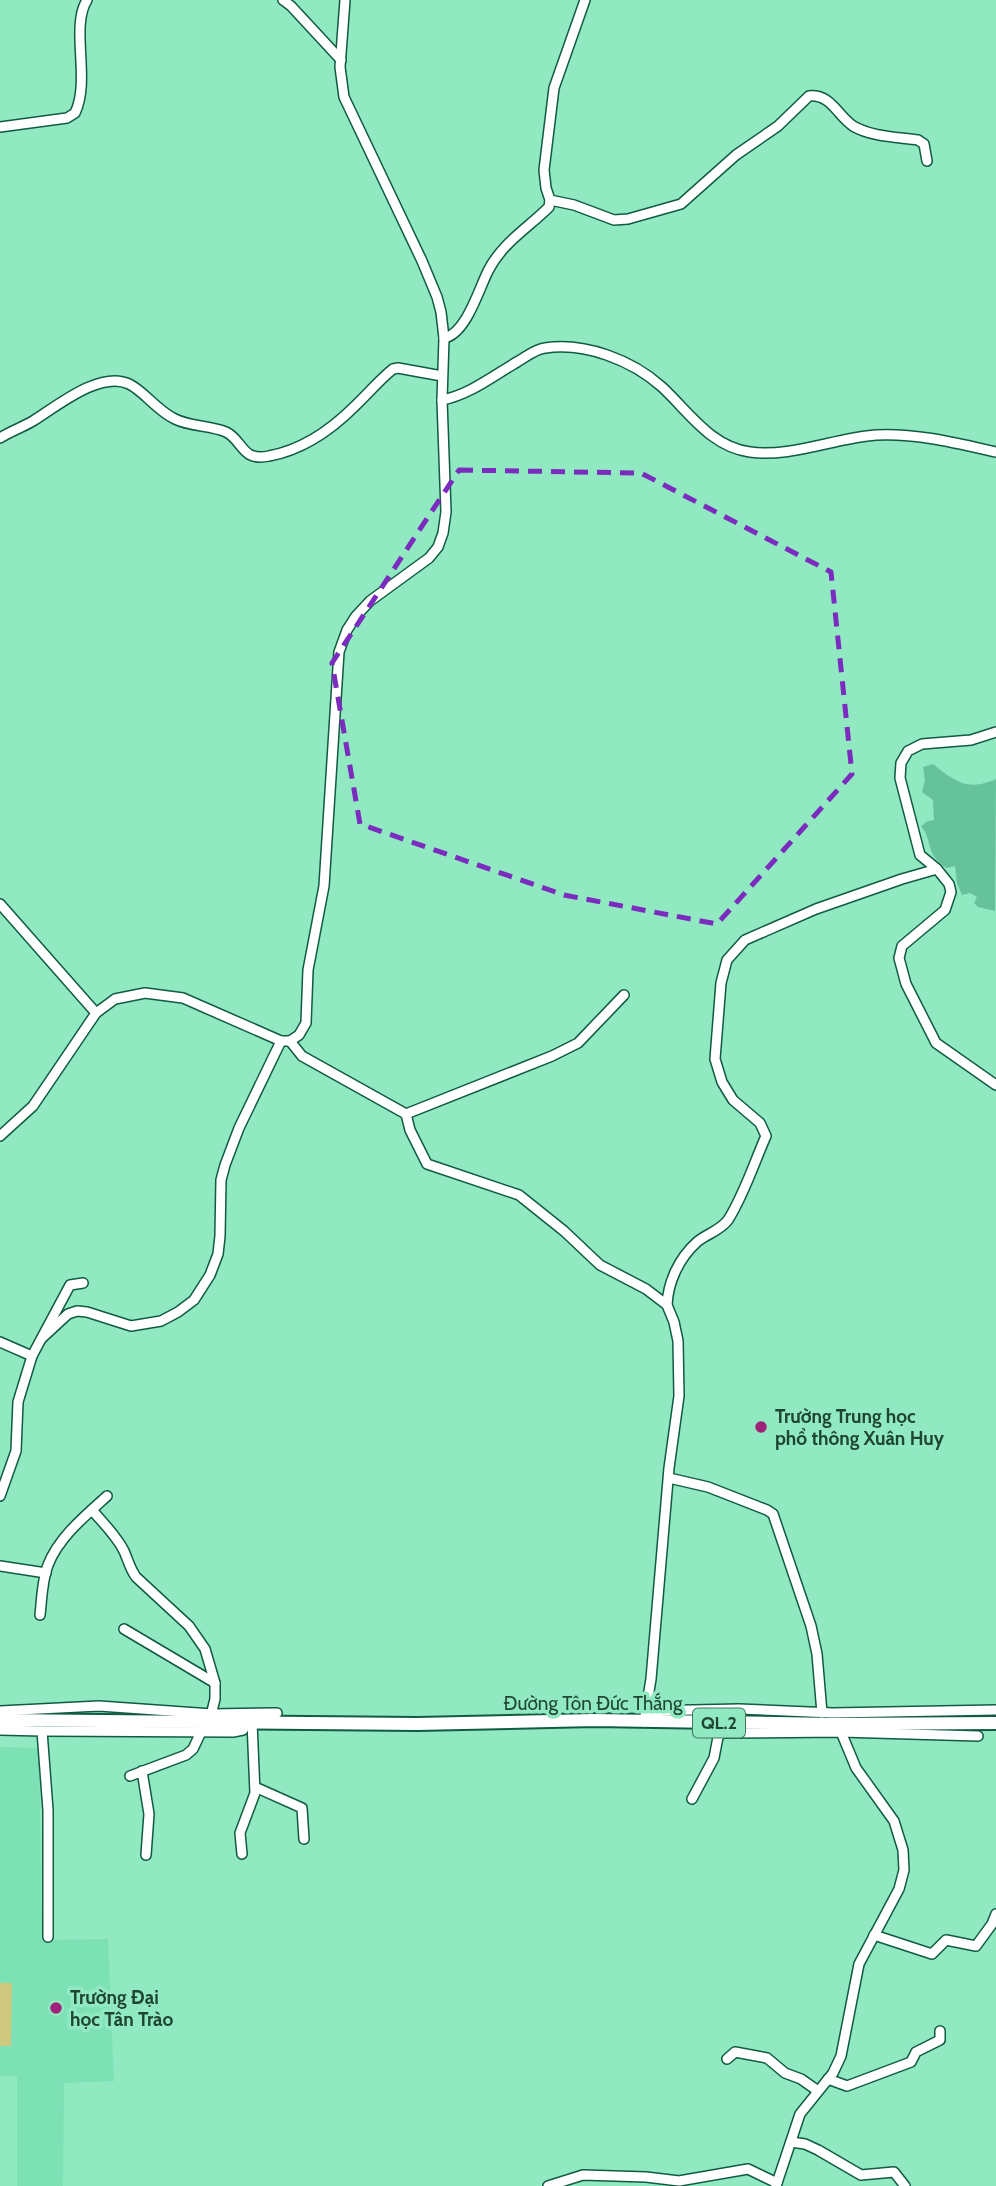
<svg xmlns="http://www.w3.org/2000/svg" width="996" height="2186" viewBox="0 0 996 2186" font-family="Cabin,sans-serif">
<style>
.built{fill:#7ce1b5}
.green{fill:#cfc97f}
.water{fill:#65c29b}
.lines{fill:none;stroke-linecap:round;stroke-linejoin:round}
.minor-casing{stroke:#105b41;stroke-width:12}
.highway-casing{stroke:#105b41;stroke-width:16}
.minor{stroke:#fff;stroke-width:9}
.highway{stroke:#fff;stroke-width:12}
.marked{fill:none;stroke:#7b2cbf;stroke-width:5;stroke-dasharray:14 9;stroke-linejoin:round}
.poi-dot{fill:#9f2378;stroke:#90e9c1;stroke-width:2.5}
.labels{text-anchor:middle;dominant-baseline:central;stroke-width:7;stroke-linejoin:round;paint-order:stroke}
.shield{fill:#90e9c1;stroke:#41765f;stroke-width:2}
.shield-label{font-size:18px;font-weight:bold;fill:#1f4535}
.poi-label{font-size:19px;font-weight:bold;fill:#1f4535;stroke:#90e9c1;text-anchor:start}
.street-label{font-size:19px;fill:#1f4535;stroke:#90e9c1}
</style>
<rect width="100%" height="100%" fill="#90e9c1"/>
<path class="built" d="M0,1747L39,1748L42,1940L108,1939L114,2081L64,2083L63,2186H17V2076H0Z"/>
<path class="green" d="M0,1983H12L11,2046H0Z"/>
<path class="water" d="M933,764C954,781 968,792 996,779L995,911L978,907L974,903L977,897L970,893L962,895L957,883L955,866L947,868C924,854 934,842 921,826L928,821L934,820L933,800L922,792L925,780L923,767Z"/>
<g class="lines">
<defs>
<g id="minor">
<path d="M283,0L291,6L341,60"/>
<path d="M0,127L67,118L75,113C91,80 70,27 87,0"/>
<path d="M550,200L574,205L614,220L628,219L681,204L736,155L778,126L809,96C831,94 837,115 853,126C872,137 897,137 918,140L924,144L927,161"/>
<path d="M444,338C466,334 479,289 488,271C502,243 528,228 549,207L550,200L546,188L544,170L554,88L585,0"/>
<path d="M442,400C469,395 493,376 517,362C526,357 535,349 545,348C585,342 632,360 662,387C689,412 711,447 750,452C789,458 835,438 876,435C917,433 956,443 996,452"/>
<path d="M0,438C11,431 23,427 33,421C56,407 100,370 129,384C144,391 156,410 175,419C191,427 210,425 226,432C243,440 241,462 269,456C302,450 332,429 355,406C368,394 379,380 393,369L398,368L442,376"/>
<path d="M996,732L971,740L922,744L908,751L901,763L900,778L920,855L937,869L949,884L951,892L945,910L902,946L899,958L906,984L936,1043L996,1085"/>
<path d="M0,904L96,1013"/>
<path d="M290,1041L302,1056L406,1114L410,1130L427,1164L519,1195L564,1231L600,1265L646,1289L667,1305L674,1322L678,1341L679,1396L669,1468L651,1679L644,1722"/>
<path d="M406,1114L552,1056L578,1043L624,995"/>
<path d="M0,1136L33,1106L96,1013L115,999L145,993L183,998L281,1041H290L299,1035L306,1023L308,970L324,886L339,652L347,630L356,616L370,601L429,558L438,547L443,533L446,512L442,400L444,338L441,312L437,297L422,261L344,97L340,67L345,0"/>
<path d="M667,1305C668,1282 679,1258 697,1242C706,1234 720,1231 728,1220C744,1195 754,1163 766,1136L760,1123L733,1100L722,1082L715,1059L721,983L727,960L745,940L816,909L902,879L937,869"/>
<path d="M42,1338L68,1314L77,1311L87,1312L131,1326L161,1321L178,1312L194,1300L210,1275L218,1254L220,1236L221,1180L225,1165L239,1128L281,1041"/>
<path d="M0,1342L32,1356"/>
<path d="M669,1478L708,1487L767,1510L773,1514L811,1626L817,1654L822,1713"/>
<path d="M0,1496L16,1451L18,1402L32,1356L70,1285L83,1283"/>
<path d="M92,1510C103,1523 116,1535 124,1551C128,1560 130,1569 136,1577L189,1626L205,1649L215,1683V1699L210,1719"/>
<path d="M0,1566L46,1573"/>
<path d="M40,1615C42,1598 42,1580 48,1565C59,1537 85,1516 107,1496"/>
<path d="M124,1629L215,1683"/>
<path d="M0,1711L99,1706L212,1714L277,1713"/>
<path d="M646,1711L739,1709L833,1713L996,1710"/>
<path d="M0,1730L42,1731L48,1810V1937"/>
<path d="M42,1731L233,1732L243,1730L247,1722"/>
<path d="M142,1771L149,1814L146,1855"/>
<path d="M130,1776L186,1755L193,1749L201,1732"/>
<path d="M255,1787L302,1808L304,1839"/>
<path d="M692,1799L714,1758L718,1737L722,1733L841,1732L978,1736"/>
<path d="M242,1854L240,1833L255,1793L252,1722"/>
<path d="M874,1935L932,1954L946,1940L976,1946L992,1924L996,1914"/>
<path d="M727,2059L735,2052L767,2058L785,2073L801,2079L818,2091"/>
<path d="M828,2079L847,2086L911,2062L916,2052L940,2040V2031"/>
<path d="M791,2142L805,2144L818,2150L861,2175L894,2172L905,2186"/>
<path d="M548,2186L583,2175L646,2177L679,2181L748,2169L777,2183"/>
<path d="M776,2186L800,2114L833,2073L841,2056L859,1964L899,1889L904,1870L903,1850L894,1821L856,1768L841,1732"/>
</g>
<path id="highway" d="M0,1720L417,1724L594,1720L833,1724L996,1723"/>
</defs>
<use href="#minor" class="minor-casing"/>
<use href="#highway" class="highway-casing"/>
<use href="#minor" class="minor"/>
<use href="#highway" class="highway"/>
</g>
<path class="marked" d="M459,470L641,473L831,572L852,774L717,924L564,895L360,824L332,663Z"/>
<g class="poi-dot">
<circle cx="761" cy="1427" r="7"/>
<circle cx="56" cy="2008" r="7"/>
</g>
<g class="labels">
<rect class="shield" x="693" y="1708.5" width="52" height="29" rx="5"/>
<g class="shield-label">
<text x="719" y="1723">QL.2</text>
</g>
<g class="poi-label">
<text x="775" y="1416">Trường Trung học<tspan x="775" dy="22">phổ thông Xuân Huy</tspan></text>
<text x="70" y="1997">Trường Đại<tspan x="70" dy="22">học Tân Trào</tspan></text>
</g>
<g class="street-label">
<text x="593" y="1703">Đường Tôn Đức Thắng</text>
</g>
</g>
</svg>
